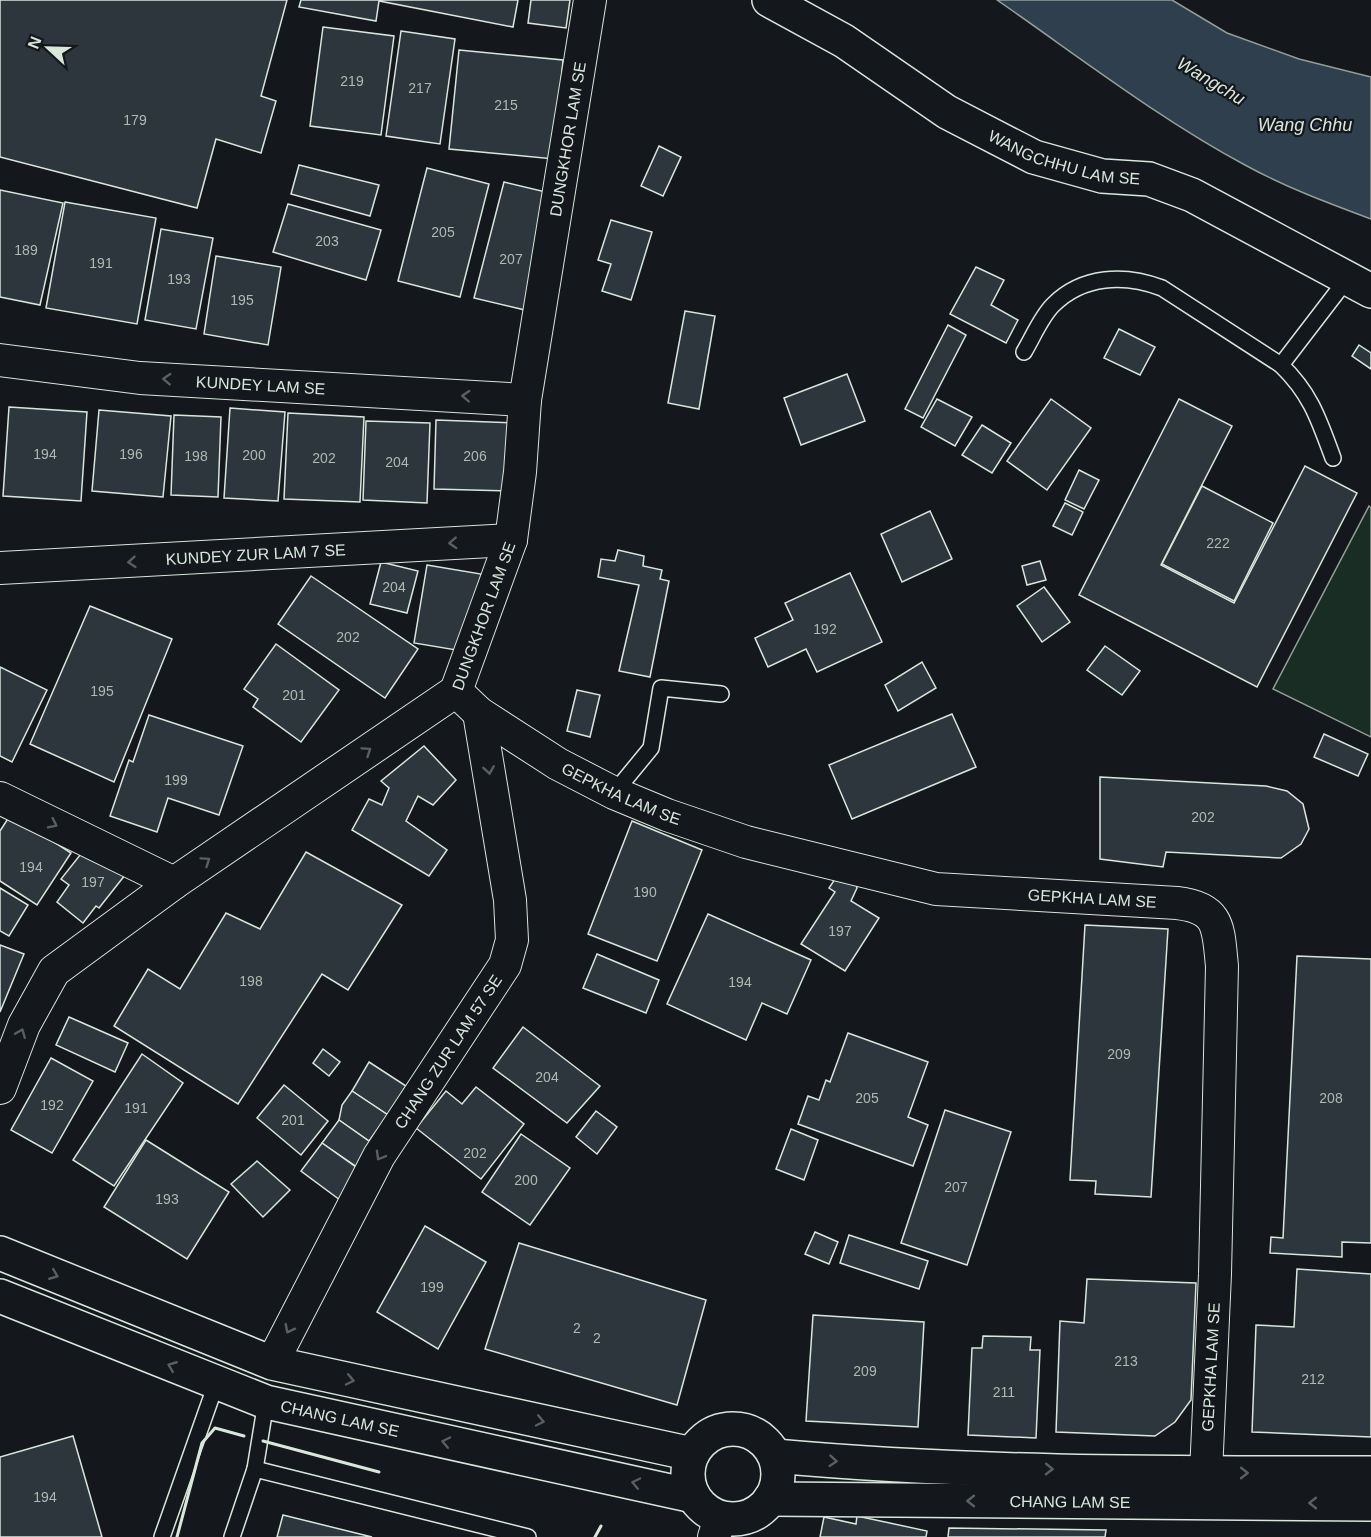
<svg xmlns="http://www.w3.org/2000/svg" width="1371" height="1537" viewBox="0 0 1371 1537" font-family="Helvetica,sans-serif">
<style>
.green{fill:#1a2d24;stroke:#939e99;stroke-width:1.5}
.water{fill:#2f3f4d;stroke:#939e99;stroke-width:1.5}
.building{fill:#2c363c;stroke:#d8e6dc;stroke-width:1.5}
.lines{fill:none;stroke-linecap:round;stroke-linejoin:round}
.lane-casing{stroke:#d8e6dc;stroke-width:18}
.street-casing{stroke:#d8e6dc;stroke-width:34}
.secondary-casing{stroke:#d8e6dc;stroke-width:36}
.lane{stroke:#14181c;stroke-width:15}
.street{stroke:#14181c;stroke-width:32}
.secondary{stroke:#14181c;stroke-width:33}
.wall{stroke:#d8e6dc;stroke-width:3}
.oneway{stroke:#59605f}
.labels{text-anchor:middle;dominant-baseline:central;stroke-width:4.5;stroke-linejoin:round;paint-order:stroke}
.number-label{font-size:14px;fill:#adbab4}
.street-label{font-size:16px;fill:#d8e6dc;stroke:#14181c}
.water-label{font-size:18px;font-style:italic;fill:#d8e6dc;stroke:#14181c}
</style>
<rect width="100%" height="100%" fill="#14181c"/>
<path class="green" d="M1369,506L1371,508V737L1273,689Z"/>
<path class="water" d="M997,0H1172L1227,33L1299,59L1371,77V219C1328,203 1285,187 1245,165C1158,118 1078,56 997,0Z"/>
<g class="building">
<path d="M0,0H287L261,96L276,101L261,153L216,139L197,208L0,157Z"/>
<path d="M301,0H518L513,27L379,1L376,21L299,7Z"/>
<path d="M531,0H570L566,28L528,23Z"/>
<path d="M323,27L394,36L381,135L310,126Z"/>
<path d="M401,31L455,39L440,144L386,136Z"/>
<path d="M459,50L563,60L554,159L449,149Z"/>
<path d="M659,146L681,157L663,196L641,186Z"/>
<path d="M299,165L379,185L370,216L291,194Z"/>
<path d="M427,168L489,184L460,297L398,281Z"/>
<path d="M504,182L550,193L525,310L474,298Z"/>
<path d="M0,190L63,203L40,305L0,297Z"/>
<path d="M65,202L156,218L137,324L46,308Z"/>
<path d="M288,204L381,230L366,280L273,252Z"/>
<path d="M611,220L652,232L631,300L602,291L611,264L598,260Z"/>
<path d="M161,229L213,238L196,329L145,320Z"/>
<path d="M216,256L281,267L268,345L204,334Z"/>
<path d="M976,267L1004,280L991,305L1018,320L1006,343L950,314Z"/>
<path d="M685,311L715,316L699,409L668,403Z"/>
<path d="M948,325L966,335L923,418L905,409Z"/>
<path d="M1119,329L1155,347L1140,375L1104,358Z"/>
<path d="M1359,345L1371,353V369L1352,356Z"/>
<path d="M847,374L865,421L801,445L784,398Z"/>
<path d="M937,399L972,417L955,446L921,427Z"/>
<path d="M1051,399L1091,428L1047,490L1007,461Z"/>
<path d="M1179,399L1232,426L1161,565L1234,603L1305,466L1357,493L1257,687L1079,595Z"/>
<path d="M9,407L87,412L81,501L3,496Z"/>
<path d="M230,408L285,412L278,501L224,498Z"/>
<path d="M99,410L171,416L163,497L92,491Z"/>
<path d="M288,413L364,417L360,502L284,499Z"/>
<path d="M174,415L221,417L218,497L171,495Z"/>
<path d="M436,420L516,423L513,491L434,489Z"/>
<path d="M366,421L430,423L427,503L363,500Z"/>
<path d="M982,425L1011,443L992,473L962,455Z"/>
<path d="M1079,470L1099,480L1084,509L1065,500Z"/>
<path d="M1202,486L1273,523L1234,601L1162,564Z"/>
<path d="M1065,503L1083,512L1072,535L1053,526Z"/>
<path d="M930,511L952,559L902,582L881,534Z"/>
<path d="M618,550L644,556L643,566L662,570L660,579L669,581L650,677L619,671L639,585L598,577L601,559L615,561Z"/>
<path d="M1040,561L1046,580L1027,585L1022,566Z"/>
<path d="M381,562L418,571L407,613L370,604Z"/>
<path d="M427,565L481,574L468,652L414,643Z"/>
<path d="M850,573L882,642L817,672L806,649L768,667L755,638L793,620L785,603Z"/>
<path d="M311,576L418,649L385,698L278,624Z"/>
<path d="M1044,587L1070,622L1042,642L1017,606Z"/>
<path d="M90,606L172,639L114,782L30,744Z"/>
<path d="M276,644L339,690L301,742L253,707L258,699L244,689Z"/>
<path d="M1105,646L1140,671L1122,695L1087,670Z"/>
<path d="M922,662L936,688L898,711L885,685Z"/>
<path d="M0,667L47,690L12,762L0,756Z"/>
<path d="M577,690L600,695L590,737L567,731Z"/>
<path d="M952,714L976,767L852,819L829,765Z"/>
<path d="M149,715L243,746L219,815L168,798L157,832L110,816L129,760L133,762Z"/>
<path d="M1324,734L1368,754L1358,776L1314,757Z"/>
<path d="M424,746L456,780L433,805L418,796L406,821L447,850L429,876L352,830L369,799L382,805L389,788L381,781Z"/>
<path d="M1100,777L1266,786L1287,791L1303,804L1309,829L1301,844L1281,858L1166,852L1163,867L1100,859Z"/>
<path d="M11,814L71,853L37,905L0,881V831Z"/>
<path d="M632,821L702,850L657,961L588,934Z"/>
<path d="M88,845L125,875L99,908L96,906L83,923L57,902L69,885L61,879Z"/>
<path d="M306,852L402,905L348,990L322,974L238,1104L114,1026L148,969L180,989L226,913L260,929Z"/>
<path d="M837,876L854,878L857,888L851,901L879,918L845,971L801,944L835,892L829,888Z"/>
<path d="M0,888L28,905L9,936L0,931Z"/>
<path d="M708,914L811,960L787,1014L762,1003L746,1040L667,1004Z"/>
<path d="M1085,925L1168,929L1151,1197L1095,1194L1096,1181L1070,1180Z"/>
<path d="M0,945L24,954L0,1012Z"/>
<path d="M597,954L659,980L646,1013L583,988Z"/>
<path d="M1297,956L1371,959V1243L1342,1242V1257L1270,1253L1271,1237L1283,1238Z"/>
<path d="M69,1017L128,1043L115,1072L56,1045Z"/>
<path d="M523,1027L600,1086L567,1123L493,1068Z"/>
<path d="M848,1033L928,1062L908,1117L928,1125L913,1166L798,1124L808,1096L819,1100L826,1080L830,1082Z"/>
<path d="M323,1049L340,1062L329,1076L313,1063Z"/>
<path d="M142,1054L183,1083L114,1186L73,1160Z"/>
<path d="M51,1058L93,1081L52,1153L11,1130Z"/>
<path d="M369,1062L406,1086L388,1115L352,1091Z"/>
<path d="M284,1085L328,1121L301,1155L257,1118Z"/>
<path d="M476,1087L524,1124L481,1179L416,1128L446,1091L462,1104Z"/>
<path d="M352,1091L388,1115L369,1141L339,1120L342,1105Z"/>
<path d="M945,1110L1011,1132L967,1265L901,1243Z"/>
<path d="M596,1111L617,1127L597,1154L576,1137Z"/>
<path d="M339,1120L373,1144L357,1167L322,1143Z"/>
<path d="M791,1129L818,1140L804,1180L776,1169Z"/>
<path d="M521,1134L570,1168L530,1225L482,1192Z"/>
<path d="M146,1140L229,1192L187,1259L104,1207Z"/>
<path d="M322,1143L360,1170L340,1200L301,1171Z"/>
<path d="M257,1161L290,1190L263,1217L231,1184Z"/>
<path d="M425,1226L486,1262L438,1349L377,1312Z"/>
<path d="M815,1232L838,1242L829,1264L805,1254Z"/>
<path d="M849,1235L928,1261L919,1289L840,1263Z"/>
<path d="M519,1243L706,1300L677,1405L485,1349Z"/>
<path d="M1297,1269L1371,1274V1437L1252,1432L1256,1325L1294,1327Z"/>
<path d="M1087,1279L1196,1283L1191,1400L1175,1422L1155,1436L1056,1432L1060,1321L1084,1323Z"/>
<path d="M813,1315L924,1322L918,1427L806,1421Z"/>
<path d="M983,1336L1031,1337L1030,1350H1040L1036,1438L968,1435L972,1348H982Z"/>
<path d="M73,1436L102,1537H0V1457Z"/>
<path d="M283,1515L372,1537H277Z"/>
<path d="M857,1516L927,1531L926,1537H820L824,1517L856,1524Z"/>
<path d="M949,1528L1106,1530L1105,1537H948Z"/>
</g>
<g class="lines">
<defs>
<g id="lane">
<path d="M1024,352C1033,337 1041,317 1053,305C1083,275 1125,274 1162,288L1281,365C1311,394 1319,420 1333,458"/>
<path d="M1281,365L1347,279"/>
<path d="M614,793L651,748L661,688L721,694"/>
<path d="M255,1469L528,1537"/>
<path d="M162,1537L216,1384"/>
<path d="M232,1537L255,1469L266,1402"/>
</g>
<g id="street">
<path id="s1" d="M0,360L140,378L525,400"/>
<path id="s2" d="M0,568L511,540"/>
<path id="s3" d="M456,691L479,713L558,764L614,793L667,815L746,842L936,889L1177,903C1221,908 1218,929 1222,966L1215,1274L1206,1473"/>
<path d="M0,798L174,883"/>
<path id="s4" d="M0,1088L24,1025L54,971L174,883L456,691L511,540L520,472L525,400L590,0"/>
<path id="s5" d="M272,1363L379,1156L505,965L512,940L510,900L479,713"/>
<path d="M714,1537L720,1518"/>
</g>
<g id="secondary">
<path id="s6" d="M769,0L844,41L947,112L1034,157L1102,176L1149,179L1192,195L1371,291"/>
<path d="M0,1253L272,1363L692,1454"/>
<path id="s7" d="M0,1296L266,1402L693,1496"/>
<circle cx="733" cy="1474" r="45"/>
<path d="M775,1456C972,1474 1173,1473 1371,1473"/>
<path id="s8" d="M770,1499L1371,1504"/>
</g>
</defs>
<use href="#lane" class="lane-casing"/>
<use href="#street" class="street-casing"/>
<use href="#secondary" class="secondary-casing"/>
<use href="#lane" class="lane"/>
<use href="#street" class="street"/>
<use href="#secondary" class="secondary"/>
<g class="wall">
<path d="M263,1441L379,1472"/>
<path d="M177,1537L202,1443L215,1428L244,1436"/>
<path d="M595,1537L601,1526"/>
</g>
</g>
<defs><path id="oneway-chevron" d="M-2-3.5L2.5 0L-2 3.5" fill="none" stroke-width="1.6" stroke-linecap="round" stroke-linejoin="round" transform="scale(1.5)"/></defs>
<g class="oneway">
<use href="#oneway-chevron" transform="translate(167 379) rotate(-177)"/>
<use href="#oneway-chevron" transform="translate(466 396) rotate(-177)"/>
<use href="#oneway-chevron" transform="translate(453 543) rotate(177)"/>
<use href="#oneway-chevron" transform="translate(132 562) rotate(175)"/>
<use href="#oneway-chevron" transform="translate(367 751) rotate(-34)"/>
<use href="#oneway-chevron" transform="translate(489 770) rotate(81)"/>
<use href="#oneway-chevron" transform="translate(53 824) rotate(26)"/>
<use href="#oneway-chevron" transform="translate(206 861) rotate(-34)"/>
<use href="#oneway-chevron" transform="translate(21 1033) rotate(-68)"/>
<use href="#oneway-chevron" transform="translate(380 1156) rotate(120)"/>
<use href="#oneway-chevron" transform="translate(54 1275) rotate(22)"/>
<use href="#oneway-chevron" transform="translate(289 1329) rotate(117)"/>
<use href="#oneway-chevron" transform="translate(172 1366) rotate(-158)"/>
<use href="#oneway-chevron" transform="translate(350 1380) rotate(12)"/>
<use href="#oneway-chevron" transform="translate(540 1421) rotate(12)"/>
<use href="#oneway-chevron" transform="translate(446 1442) rotate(-168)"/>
<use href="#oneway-chevron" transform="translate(833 1461) rotate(5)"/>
<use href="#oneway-chevron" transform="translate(1049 1469) rotate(1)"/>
<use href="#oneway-chevron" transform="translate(1244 1473)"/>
<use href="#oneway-chevron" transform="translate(636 1483) rotate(-168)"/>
<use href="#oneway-chevron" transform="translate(971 1501) rotate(-180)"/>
<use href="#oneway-chevron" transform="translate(1313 1503) rotate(-180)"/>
</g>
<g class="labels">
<g class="number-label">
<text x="352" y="81">219</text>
<text x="420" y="88">217</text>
<text x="506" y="105">215</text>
<text x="135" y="120">179</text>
<text x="443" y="232">205</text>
<text x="327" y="241">203</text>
<text x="26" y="250">189</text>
<text x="511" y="259">207</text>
<text x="101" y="263">191</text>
<text x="179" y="279">193</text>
<text x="242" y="300">195</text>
<text x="45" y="454">194</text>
<text x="131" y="454">196</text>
<text x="254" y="455">200</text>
<text x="196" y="456">198</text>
<text x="475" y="456">206</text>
<text x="324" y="458">202</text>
<text x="397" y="462">204</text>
<text x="1218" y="543">222</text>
<text x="394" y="587">204</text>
<text x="825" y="629">192</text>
<text x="348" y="637">202</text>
<text x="102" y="691">195</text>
<text x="294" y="695">201</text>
<text x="176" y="780">199</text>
<text x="1203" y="817">202</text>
<text x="31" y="867">194</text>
<text x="93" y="882">197</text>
<text x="645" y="892">190</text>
<text x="840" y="931">197</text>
<text x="251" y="981">198</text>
<text x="740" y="982">194</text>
<text x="1119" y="1054">209</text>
<text x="547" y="1077">204</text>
<text x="867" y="1098">205</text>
<text x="1331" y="1098">208</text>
<text x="52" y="1105">192</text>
<text x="136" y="1108">191</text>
<text x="293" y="1120">201</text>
<text x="475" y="1153">202</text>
<text x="526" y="1180">200</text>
<text x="956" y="1187">207</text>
<text x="167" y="1199">193</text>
<text x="432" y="1287">199</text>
<text x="577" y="1328">2</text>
<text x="597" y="1338">2</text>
<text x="1126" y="1361">213</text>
<text x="865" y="1371">209</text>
<text x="1313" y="1379">212</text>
<text x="1004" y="1392">211</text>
<text x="45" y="1497">194</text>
</g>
<g class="street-label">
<text stroke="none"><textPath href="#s4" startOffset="1185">DUNGKHOR LAM SE</textPath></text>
<text stroke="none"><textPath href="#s6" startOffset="338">WANGCHHU LAM SE</textPath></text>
<text stroke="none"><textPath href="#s1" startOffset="262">KUNDEY LAM SE</textPath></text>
<text stroke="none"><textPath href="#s2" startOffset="256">KUNDEY ZUR LAM 7 SE</textPath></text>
<text stroke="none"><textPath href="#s4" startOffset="699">DUNGKHOR LAM SE</textPath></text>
<text stroke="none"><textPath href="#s3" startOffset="196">GEPKHA LAM SE</textPath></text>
<text stroke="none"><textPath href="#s3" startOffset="682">GEPKHA LAM SE</textPath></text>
<text stroke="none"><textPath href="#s5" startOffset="358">CHANG ZUR LAM 57 SE</textPath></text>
<text transform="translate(1211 1367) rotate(-87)">GEPKHA LAM SE</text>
<text stroke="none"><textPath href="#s7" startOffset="362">CHANG LAM SE</textPath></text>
<text stroke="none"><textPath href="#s8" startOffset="300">CHANG LAM SE</textPath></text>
</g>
<g class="water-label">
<text transform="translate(1211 81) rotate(31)">Wangchu</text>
<text x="1305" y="125">Wang Chhu</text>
</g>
</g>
<g transform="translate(48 48) rotate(292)" stroke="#14181c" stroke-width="4.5" paint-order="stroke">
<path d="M0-4.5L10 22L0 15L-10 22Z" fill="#d8e6dc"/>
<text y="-9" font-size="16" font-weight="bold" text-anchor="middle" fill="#d8e6dc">N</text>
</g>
</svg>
